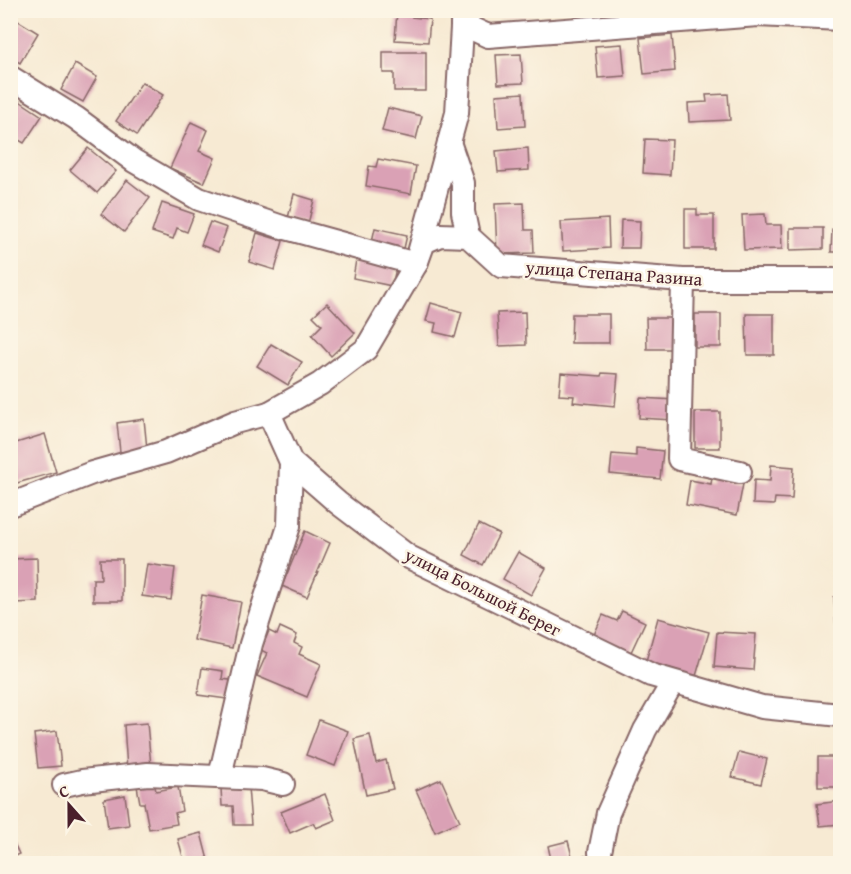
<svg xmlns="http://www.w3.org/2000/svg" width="851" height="874" viewBox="0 0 851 874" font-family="'Gentium Book Plus',serif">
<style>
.building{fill:#daa1b5}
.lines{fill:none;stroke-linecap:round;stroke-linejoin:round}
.street-casing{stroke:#876666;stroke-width:26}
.street{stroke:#fff;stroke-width:22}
.labels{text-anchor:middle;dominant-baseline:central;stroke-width:5;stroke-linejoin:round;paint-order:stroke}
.street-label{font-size:18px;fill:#4a1f2b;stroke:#fcf5e5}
</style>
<rect width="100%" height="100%" fill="#fcf5e5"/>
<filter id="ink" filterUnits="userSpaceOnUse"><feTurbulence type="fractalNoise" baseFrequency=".0167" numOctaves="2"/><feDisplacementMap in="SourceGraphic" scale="12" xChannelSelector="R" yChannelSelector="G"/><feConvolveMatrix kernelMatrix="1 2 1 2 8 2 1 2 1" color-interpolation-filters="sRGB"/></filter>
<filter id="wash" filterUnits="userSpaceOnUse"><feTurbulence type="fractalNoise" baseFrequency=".008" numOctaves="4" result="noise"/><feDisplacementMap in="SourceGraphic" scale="24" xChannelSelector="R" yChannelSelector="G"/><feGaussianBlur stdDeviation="1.35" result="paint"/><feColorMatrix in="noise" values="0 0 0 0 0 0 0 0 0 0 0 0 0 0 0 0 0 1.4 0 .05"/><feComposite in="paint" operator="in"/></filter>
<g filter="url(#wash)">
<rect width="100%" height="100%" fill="#f7ead3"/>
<g id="blocks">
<g class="building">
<path d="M499,10H531V15L499,16Z"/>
<path d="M577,10H606V22L577,23Z"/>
<path d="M397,11L413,12L412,17L430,19L428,42L395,40Z"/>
<path d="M17,20L38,33L20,63L10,57V31Z"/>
<path d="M672,35L675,71L644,74L640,38Z"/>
<path d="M622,44L625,76L598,78L595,46Z"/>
<path d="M383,52H426V91H394V73H383Z"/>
<path d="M521,54L523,83L498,84L496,55Z"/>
<path d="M75,64L97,77L83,102L61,90Z"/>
<path d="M142,82L163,95L137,135L116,121Z"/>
<path d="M523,93L525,126L498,128L496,95Z"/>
<path d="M728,94L730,120L689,122L688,103L707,102L706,95Z"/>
<path d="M15,98L42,116L24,143L10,135V104Z"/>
<path d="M388,108L422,116L416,139L382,131Z"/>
<path d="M191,122L208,130L199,151L215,158L204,183L170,168Z"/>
<path d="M645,139L672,140L670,175L643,173Z"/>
<path d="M88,148L116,171L97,193L70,170Z"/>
<path d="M528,148L529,170L498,172L496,151Z"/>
<path d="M378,159L416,166L411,194L366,186L369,166L376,167Z"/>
<path d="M127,180L150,198L124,232L101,214Z"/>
<path d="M294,194L314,200L308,224L288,218Z"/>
<path d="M162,203L194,214L187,232L177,228L173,239L152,232Z"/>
<path d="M524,203L525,230H533L534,253L497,254L495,204Z"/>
<path d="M685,209H697V215H714V249H685Z"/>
<path d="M765,214L766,225H781L782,249L744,250L742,215Z"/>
<path d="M608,219L609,248L563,251L561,222Z"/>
<path d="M621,220L640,221L639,248H620Z"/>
<path d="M210,222L227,228L218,252L201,245Z"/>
<path d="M375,228L407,235L403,253L371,246Z"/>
<path d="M790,228H823V249L790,250Z"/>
<path d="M832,230H840V252H831Z"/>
<path d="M257,233L283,241L275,270L249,262Z"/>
<path d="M356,260L396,268L392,286L353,278Z"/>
<path d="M327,303L355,333L331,356L312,335L322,325L313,316Z"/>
<path d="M431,303L462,312L455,337L434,332L436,323L426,321Z"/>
<path d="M525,312L526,345L499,346L497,313Z"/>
<path d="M572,314H609V343H571Z"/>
<rect x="695" y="314" width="26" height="33"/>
<path d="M746,314H774V355H747Z"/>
<path d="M646,318H677V349H647Z"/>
<path d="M271,344L302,362L288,385L257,366Z"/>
<path d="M561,373L601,376L602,373L618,374L615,406L573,402L574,396L559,395Z"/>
<path d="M640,398L675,400L673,420L639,418Z"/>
<rect x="695" y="412" width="25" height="36"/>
<path d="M144,419L147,449L120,452L117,423Z"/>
<path d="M45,434L56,472L10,485V453L15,451L13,444Z"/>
<path d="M636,448L663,451L660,479L610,474L612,454L636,456Z"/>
<path d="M771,465L794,467L792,499L775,498L774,505L753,504L754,480L770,481Z"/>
<path d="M712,478L743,484L737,515L686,505L690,480L711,484Z"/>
<path d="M479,524L499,534L483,565L464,555Z"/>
<path d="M305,531L330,543L307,597L282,586Z"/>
<path d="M518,552L546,568L531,595L503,579Z"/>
<path d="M37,558L38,602L13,603L12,583H10V559Z"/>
<path d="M100,559H122V601H93V579H101Z"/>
<path d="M147,564L175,568L171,600L142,596Z"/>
<path d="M202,595L241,602L232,648L194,640Z"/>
<path d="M834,597H840V627L836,628Z"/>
<path d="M622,611L645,622L631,652L594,635L603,615L617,621Z"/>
<path d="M658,618L709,632L696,676L646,661Z"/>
<path d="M280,627L297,635L294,643L302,647L299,654L321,664L307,697L257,676L267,653L261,650L269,631L277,635Z"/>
<path d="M717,632L756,634L753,670L714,667Z"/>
<path d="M202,668L223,671L222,679L237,681L234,700L198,695Z"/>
<path d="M319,720L348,731L335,766L306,755Z"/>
<path d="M147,723L151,766L127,769L124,725Z"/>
<path d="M57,731L61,766L38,768L34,734Z"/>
<path d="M370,735L376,763L386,760L393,789L366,795L354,739Z"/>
<path d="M739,752L767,759L761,784L732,777Z"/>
<rect x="818" y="757" width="22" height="30"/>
<path d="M441,779L460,821L435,832L416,790Z"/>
<path d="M154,783L156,791L178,787L182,811L175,813L177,824L149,829L144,803H140L137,786Z"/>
<path d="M248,787L251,825H234L233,806H222L221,788Z"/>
<path d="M325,794L335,820L316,828L313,823L290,833L281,812Z"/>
<path d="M125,795L129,825L108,828L104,799Z"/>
<path d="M840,801V824L820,826L817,804Z"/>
<path d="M201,833L209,864H185L178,839Z"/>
<path d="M10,835L19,854L10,858Z"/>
<path d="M568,841L573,860L585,856L587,864H552L548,846Z"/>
</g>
</g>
</g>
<g filter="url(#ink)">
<use href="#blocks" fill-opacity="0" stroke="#876666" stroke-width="1.5"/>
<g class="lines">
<defs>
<g id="street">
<path d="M462,24L488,36L758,15L840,19"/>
<path d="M10,77L76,118L134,161L199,199L282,227L416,264L424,242L440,235L468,236L501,266L683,280H840"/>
<path d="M449,142L463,183V212L468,236"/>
<path d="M683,280L679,459L740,472"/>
<path d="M269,413L320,384L366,349L416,264L457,113L463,10"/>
<path d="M10,505L92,473L166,452L235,422L269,413L291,462L338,503L409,557L651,675L762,707L840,715"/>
<path d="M220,776L251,644L289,526L291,462"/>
<path d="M64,785L82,781L148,774L262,779L283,784"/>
<path d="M601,864L600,852L608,813L645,730L673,682"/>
</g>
</defs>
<use href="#street" class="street-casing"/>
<use href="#street" class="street"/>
</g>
</g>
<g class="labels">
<g class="street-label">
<text transform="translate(614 273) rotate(4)">улица Степана Разина</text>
<text transform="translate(483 592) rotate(27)">улица Большой Берег</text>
</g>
</g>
<rect width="851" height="874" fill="none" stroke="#fcf5e5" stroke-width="36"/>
<g transform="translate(69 805) rotate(339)" stroke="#fcf5e5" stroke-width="4.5" paint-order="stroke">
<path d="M0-4.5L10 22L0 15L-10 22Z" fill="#4a1f2b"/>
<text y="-9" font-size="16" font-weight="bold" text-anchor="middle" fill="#4a1f2b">С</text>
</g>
</svg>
